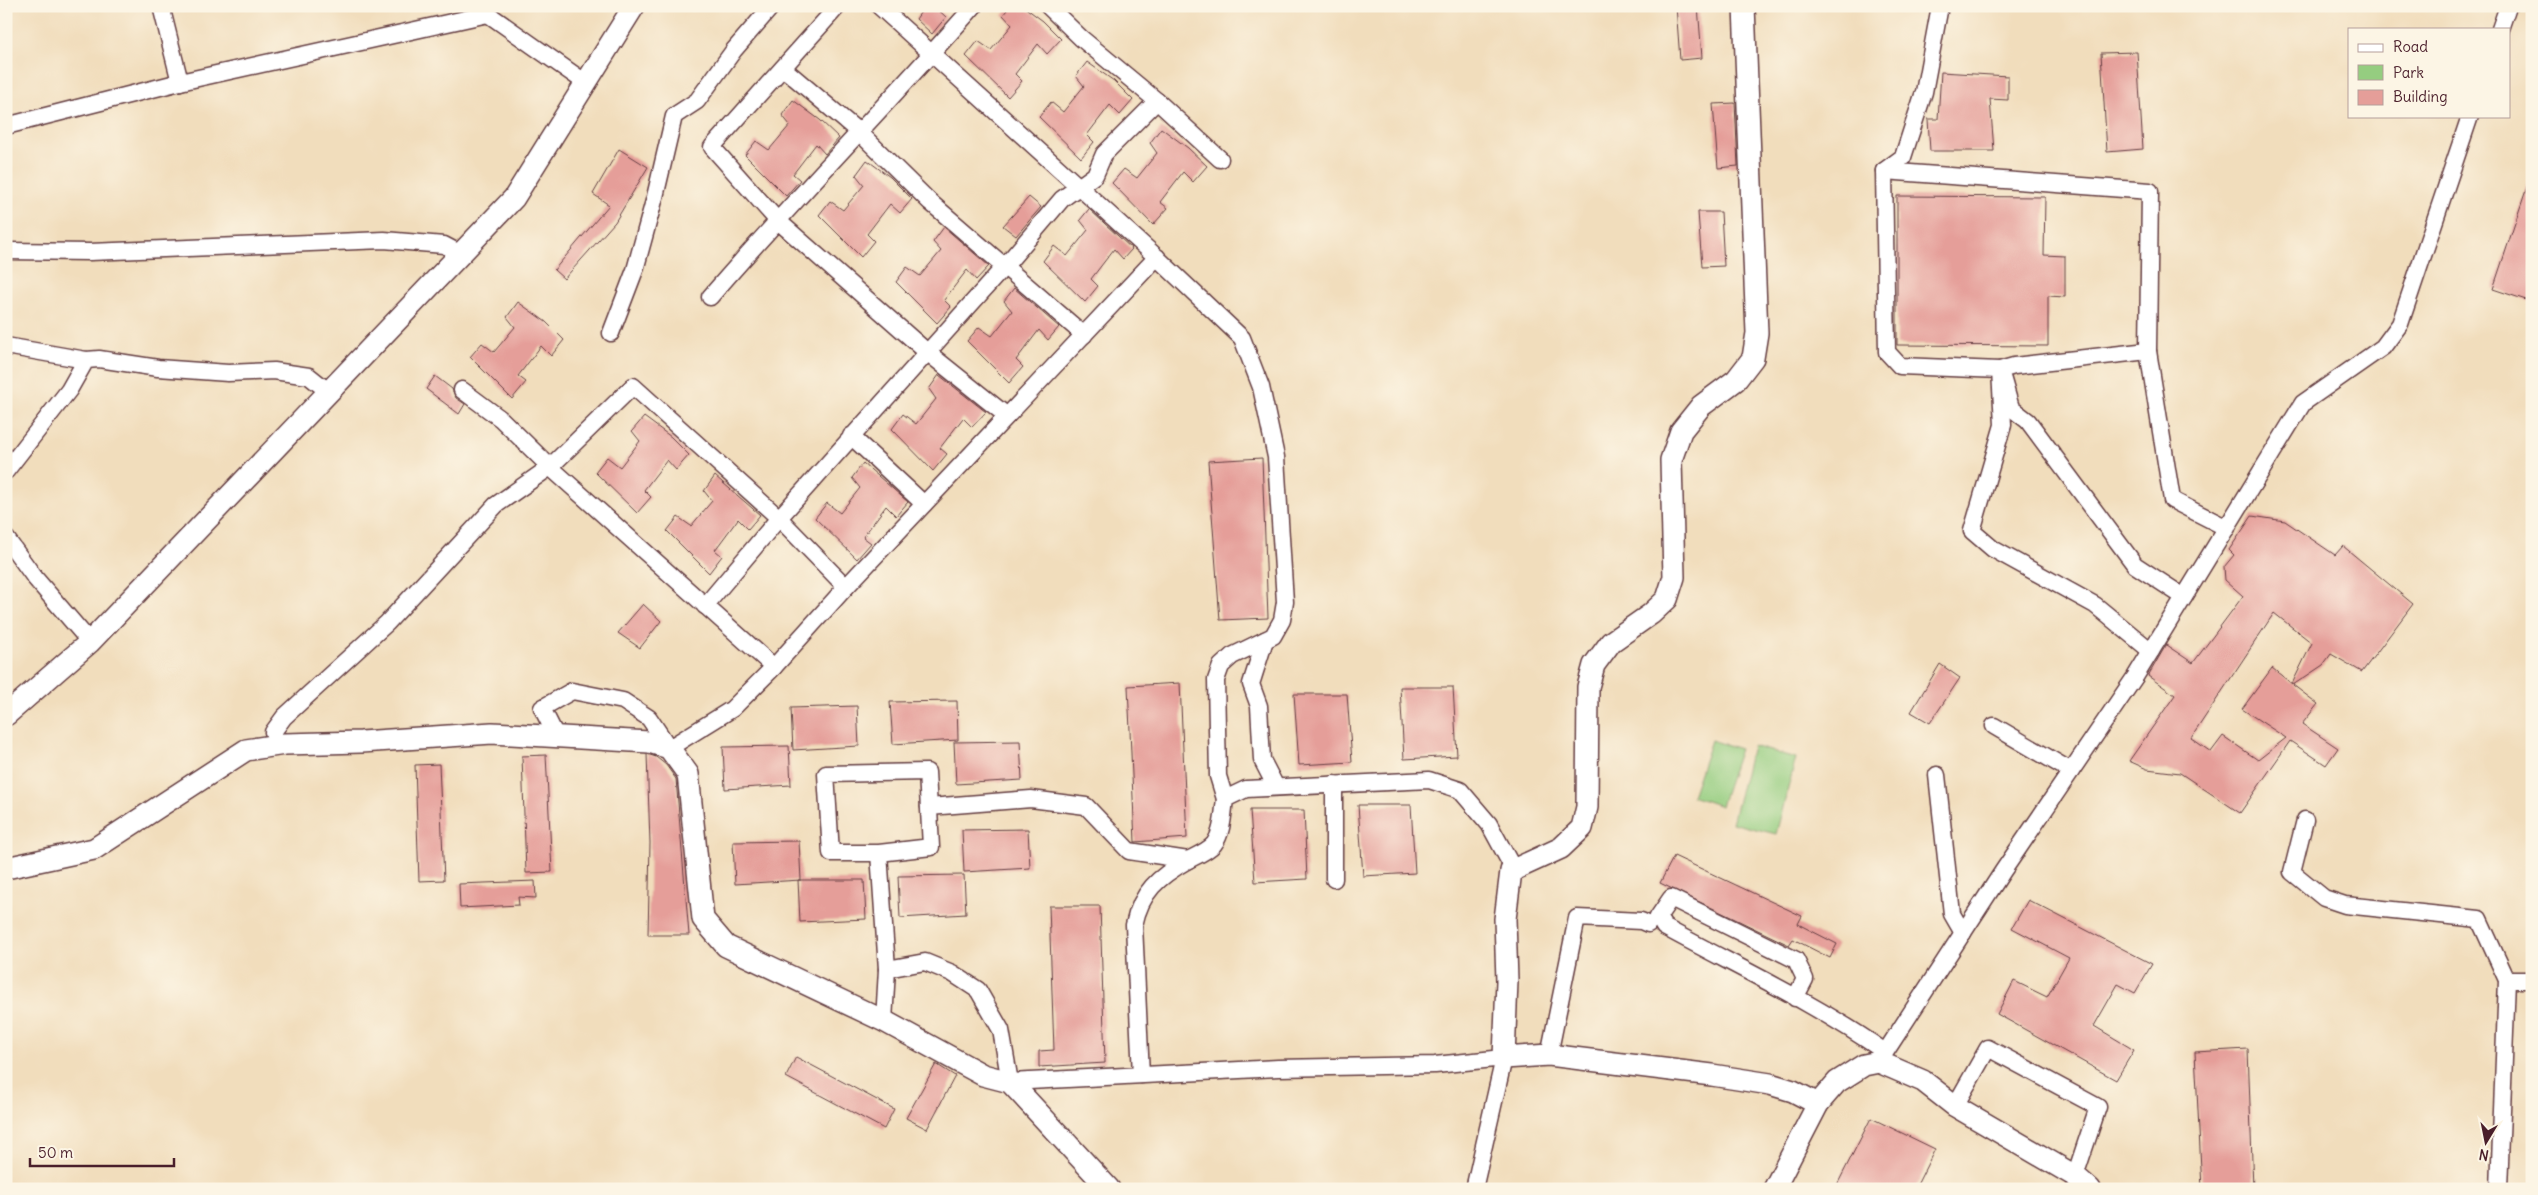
<svg xmlns="http://www.w3.org/2000/svg" width="2538" height="1195" viewBox="0 0 2538 1195" font-family="Delius,sans-serif">
<style>
.green{fill:#95cd80;stroke:#707656}
.building{fill:#e59e99;fill-rule:evenodd}
.lines{fill:none;stroke-linecap:round;stroke-linejoin:round}
.minor-casing{stroke:#633c41;stroke-width:19}
.tertiary-casing{stroke:#633c41;stroke-width:24}
.minor{stroke:#fff;stroke-width:16}
.tertiary{stroke:#fff;stroke-width:21}
</style>
<rect width="100%" height="100%" fill="#fcf5e5"/>
<filter id="ink" filterUnits="userSpaceOnUse"><feTurbulence type="fractalNoise" baseFrequency=".02" numOctaves="2"/><feDisplacementMap in="SourceGraphic" scale="10" xChannelSelector="R" yChannelSelector="G"/><feConvolveMatrix kernelMatrix="1 2 1 2 8 2 1 2 1" color-interpolation-filters="sRGB"/></filter>
<filter id="wash" filterUnits="userSpaceOnUse"><feTurbulence type="fractalNoise" baseFrequency=".0096" numOctaves="4" result="noise"/><feDisplacementMap in="SourceGraphic" scale="20" xChannelSelector="R" yChannelSelector="G"/><feGaussianBlur stdDeviation="1.12" result="paint"/><feColorMatrix in="noise" values="0 0 0 0 0 0 0 0 0 0 0 0 0 0 0 0 0 1.4 0 .05"/><feComposite in="paint" operator="in"/></filter>
<g filter="url(#wash)">
<rect width="100%" height="100%" fill="#f1ddbc"/>
<g class="green">
<path d="M1711,740L1740,749L1721,806L1692,796Z"/>
<path d="M1752,746L1796,758L1776,834L1732,823Z"/>
</g>
<g id="blocks">
<g class="building">
<path d="M925,6H934L946,17L932,34L916,19Z"/>
<path d="M1010,6H1023L1043,21L1061,39L1047,54L1038,44L1015,74L1022,81L1008,97L966,56L978,41L991,50L1012,25L1003,15Z"/>
<path d="M1676,6H1698L1702,58L1680,60Z"/>
<path d="M2137,52L2143,149L2107,152L2101,53Z"/>
<path d="M1087,62L1114,81L1133,100L1120,115L1110,105L1087,135L1094,142L1081,158L1039,117L1051,102L1063,112L1084,86L1076,76Z"/>
<path d="M1941,72L2008,76V100L1990,99L1994,151H1930L1928,119H1938Z"/>
<path d="M793,100L820,120L839,138L825,154L816,144L793,174L800,180L786,196L745,155L756,141L769,150L790,125L782,115Z"/>
<path d="M1735,103L1738,166L1718,168L1713,104Z"/>
<path d="M1161,128L1188,148L1207,166L1193,182L1183,172L1160,202L1168,208L1153,225L1112,183L1124,169L1137,178L1157,153L1150,143Z"/>
<path d="M619,149L648,167L615,222L564,279L554,270L609,205L593,194Z"/>
<path d="M867,160L890,177L912,199L900,213L890,204L867,234L874,241L861,257L819,215L830,201L843,210L864,185L856,175Z"/>
<path d="M2529,181H2532V302L2493,289Z"/>
<path d="M1897,196L2045,197L2044,255L2065,256V297L2048,296V346L1897,345Z"/>
<path d="M1029,197L1041,207L1016,236L1003,226Z"/>
<path d="M1089,209L1132,249L1123,259L1114,249L1091,279L1098,286L1085,302L1043,261L1054,246L1067,256L1088,230L1080,220Z"/>
<path d="M1698,212H1721L1724,266L1702,267Z"/>
<path d="M944,227L989,266L976,280L967,270L944,300L951,307L937,323L896,282L907,267L920,276L941,251L933,242Z"/>
<path d="M1014,288L1059,327L1048,340L1039,330L1016,360L1023,367L1009,383L967,341L979,327L992,336L1012,311L1004,301Z"/>
<path d="M518,302L546,322L564,340L551,356L541,346L518,376L526,382L512,399L470,357L482,343L494,352L515,327L507,317Z"/>
<path d="M939,375L986,412L972,427L963,418L940,448L947,454L933,471L892,429L903,414L916,424L936,399L929,389Z"/>
<path d="M435,376L452,389L456,398L465,404L459,414L426,389Z"/>
<path d="M644,417L671,437L689,455L676,470L667,460L644,490L651,497L637,513L595,472L607,457L620,467L640,441L632,431Z"/>
<path d="M1262,458L1268,618L1220,620L1208,461Z"/>
<path d="M863,463L908,502L896,516L886,506L863,537L871,543L857,559L815,518L827,503L840,513L860,488L852,478Z"/>
<path d="M715,476L760,515L748,529L738,519L715,550L722,556L709,573L667,531L678,517L691,526L712,501L704,491Z"/>
<path d="M2252,516L2285,521L2335,555L2343,546L2413,604L2362,672L2331,654L2323,665L2293,685L2318,704L2302,724L2338,748L2326,765L2290,741L2240,813L2180,773L2147,769L2129,761L2175,695L2148,676L2166,645L2193,663L2243,596L2225,580L2224,567L2234,555L2229,550ZM2274,613L2312,643L2292,684L2272,668L2242,709L2286,738L2258,760L2223,736L2211,752L2191,738Z"/>
<path d="M643,604L661,621L640,648L618,633Z"/>
<path d="M1940,664L1960,678L1930,723L1911,712Z"/>
<path d="M1180,683L1187,838L1135,842L1128,686Z"/>
<path d="M1400,687H1453L1457,756L1404,759Z"/>
<path d="M1294,694H1347L1352,762L1299,765Z"/>
<path d="M957,701L958,740L893,744L890,702Z"/>
<path d="M857,706L859,746L793,750L791,708Z"/>
<path d="M1020,741L1022,780L956,784L954,742Z"/>
<path d="M789,746L791,785L725,789L723,747Z"/>
<path d="M647,754L656,757L666,765L676,779L689,935H648L650,843Z"/>
<path d="M546,755L552,872L526,873L522,756Z"/>
<path d="M439,764L444,880L419,881L415,765Z"/>
<path d="M1358,805H1411L1415,873L1363,876Z"/>
<path d="M1250,810H1304L1307,879L1255,882Z"/>
<path d="M1028,829L1030,868L964,872L962,830Z"/>
<path d="M799,841L801,880L735,884L733,842Z"/>
<path d="M1674,856L1802,916L1798,924L1837,944L1830,958L1793,939L1789,945L1660,883Z"/>
<path d="M964,875L966,914L900,918L898,876Z"/>
<path d="M798,880H864L866,919L800,922Z"/>
<path d="M535,881L536,898L518,897L519,905L460,908L459,884Z"/>
<path d="M2028,900L2152,964L2135,993L2118,984L2094,1026L2134,1050L2116,1080L1997,1014L2014,981L2047,997L2069,958L2012,928Z"/>
<path d="M1049,906H1100L1105,1063L1039,1067V1051L1054,1050Z"/>
<path d="M2248,1049L2253,1189H2202L2195,1052Z"/>
<path d="M796,1057L894,1109L884,1129L786,1077Z"/>
<path d="M936,1064L955,1076L927,1129L906,1118Z"/>
<path d="M1871,1118L1935,1149L1915,1189H1835Z"/>
</g>
</g>
</g>
<g filter="url(#ink)">
<use href="#blocks" fill-opacity="0" stroke="#633c41" stroke-width="1"/>
<g class="lines">
<defs>
<g id="minor">
<path d="M161,6L180,82"/>
<path d="M838,6L712,147L777,220L927,352L1007,416"/>
<path d="M879,6L1151,252L1242,338L1261,387L1276,457L1285,602L1282,620L1273,636L1232,656L1221,666L1216,680L1218,776L1225,799"/>
<path d="M1048,6L1081,38L1157,101"/>
<path d="M1940,6L1924,92L1903,157L1884,171L1887,352L1900,366L2000,370L2003,425L1972,531L1993,549L2095,605L2151,651"/>
<path d="M488,14L586,83"/>
<path d="M2500,29L2508,6"/>
<path d="M783,68L860,133L930,202L1084,335"/>
<path d="M6,126L180,82L488,14L487,6"/>
<path d="M1884,171L2150,191L2148,351L2172,500L2227,528"/>
<path d="M6,251L90,252L384,240L444,245L461,254"/>
<path d="M710,297C795,198 887,105 974,6"/>
<path d="M611,333L635,270L655,197L674,116L697,101L734,50L772,6"/>
<path d="M6,346L86,360"/>
<path d="M2148,351L2014,366L2000,370L2011,408L2028,421L2135,565L2184,597"/>
<path d="M462,390L501,419L550,467L774,667"/>
<path d="M851,436L924,504"/>
<path d="M6,471L69,390L86,360L99,359L158,368L228,373L274,371L309,376L329,392"/>
<path d="M6,538L35,578L90,642"/>
<path d="M846,587L1157,257"/>
<path d="M705,606L779,518L1005,266L1062,199L1095,175L1104,154L1157,101L1220,159"/>
<path d="M1265,640L1251,684L1259,706L1262,760L1276,787"/>
<path d="M1994,726L2071,771"/>
<path d="M273,732L284,717L387,623L496,505L550,467L633,386L779,518L846,587L774,667L732,709L669,748L649,718L623,701L572,691L542,708L557,738"/>
<path d="M1937,775L1952,914L1963,933"/>
<path d="M1334,784V879"/>
<path d="M929,807L1031,799L1086,806L1129,851L1188,860"/>
<path d="M2305,820L2292,872L2324,898L2345,905L2479,919L2507,980L2499,1189"/>
<path d="M879,853H831L826,774L927,772L931,847L879,853L887,969L884,1021"/>
<path d="M887,969L925,962L952,973L978,990L1001,1030L1010,1082L1278,1068L1435,1065L1504,1058L1474,1189"/>
<path d="M2507,980H2532"/>
<path d="M1795,998L1805,979L1796,960L1671,898L1658,917L1664,927C1737,967 1817,1004 1885,1052"/>
<path d="M1549,1055L1577,918L1641,921L1648,924"/>
<path d="M1879,1062L2003,871L2135,677L2303,403L2383,347L2400,324L2470,116"/>
<path d="M1141,1075L1134,925C1141,892 1158,877 1188,860C1196,856 1208,851 1214,844C1223,832 1223,813 1225,799L1246,789L1429,780L1460,790L1489,824L1514,870"/>
<path d="M1955,1106L1988,1048L2098,1107L2075,1176"/>
</g>
<g id="tertiary">
<path d="M1744,6L1757,333L1753,358L1736,380L1701,406L1681,431L1671,460L1674,577L1667,599L1651,614L1611,642L1594,665L1588,687L1587,807L1582,828L1561,848L1511,871L1505,919L1507,981L1504,1058L1549,1055L1712,1075L1770,1084L1793,1091L1818,1104"/>
<path d="M6,715L90,642L514,198L634,6"/>
<path d="M6,868L94,849L246,750L285,744L361,742L492,733L649,742L669,748L688,774L703,919L726,946L884,1021L983,1075L1010,1082L1109,1189"/>
<path d="M1774,1189L1818,1104L1837,1082L1864,1065L1879,1062L1923,1081L1955,1106L2075,1176L2090,1189"/>
</g>
</defs>
<use href="#minor" class="minor-casing"/>
<use href="#tertiary" class="tertiary-casing"/>
<use href="#minor" class="minor"/>
<use href="#tertiary" class="tertiary"/>
</g>
</g>
<rect width="2538" height="1195" fill="none" stroke="#fcf5e5" stroke-width="25"/>
<rect x="2348" y="28" width="162" height="90" fill="#fcf5e5" stroke="#b59f9b"/>
<rect x="2358" y="44" width="25" height="8" fill="#ffffff" stroke="#b59f9b"/>
<text x="2393" y="52" font-size="15" fill="#4a1f2b">Road</text>
<rect x="2358" y="65" width="25" height="15" fill="#95cd80" stroke="#b59f9b"/>
<text x="2393" y="78" font-size="15" fill="#4a1f2b">Park</text>
<rect x="2358" y="90" width="25" height="15" fill="#e59e99" stroke="#b59f9b"/>
<text x="2393" y="102" font-size="15" fill="#4a1f2b">Building</text>
<g transform="translate(2486 1142) rotate(190)" stroke="#fcf5e5" stroke-width="4" paint-order="stroke">
<path d="M0-4L9 19L0 12L-9 19Z" fill="#4a1f2b"/>
<text y="-8" font-size="14" font-weight="bold" text-anchor="middle" fill="#4a1f2b">N</text>
</g>
<path d="M30 1158v8h144v-8" fill="none" stroke="#4a1f2b" stroke-width="2.5"/>
<text x="38" y="1158" font-size="15" fill="#4a1f2b" stroke="#fcf5e5" stroke-width="4" paint-order="stroke">50 m</text>
</svg>
